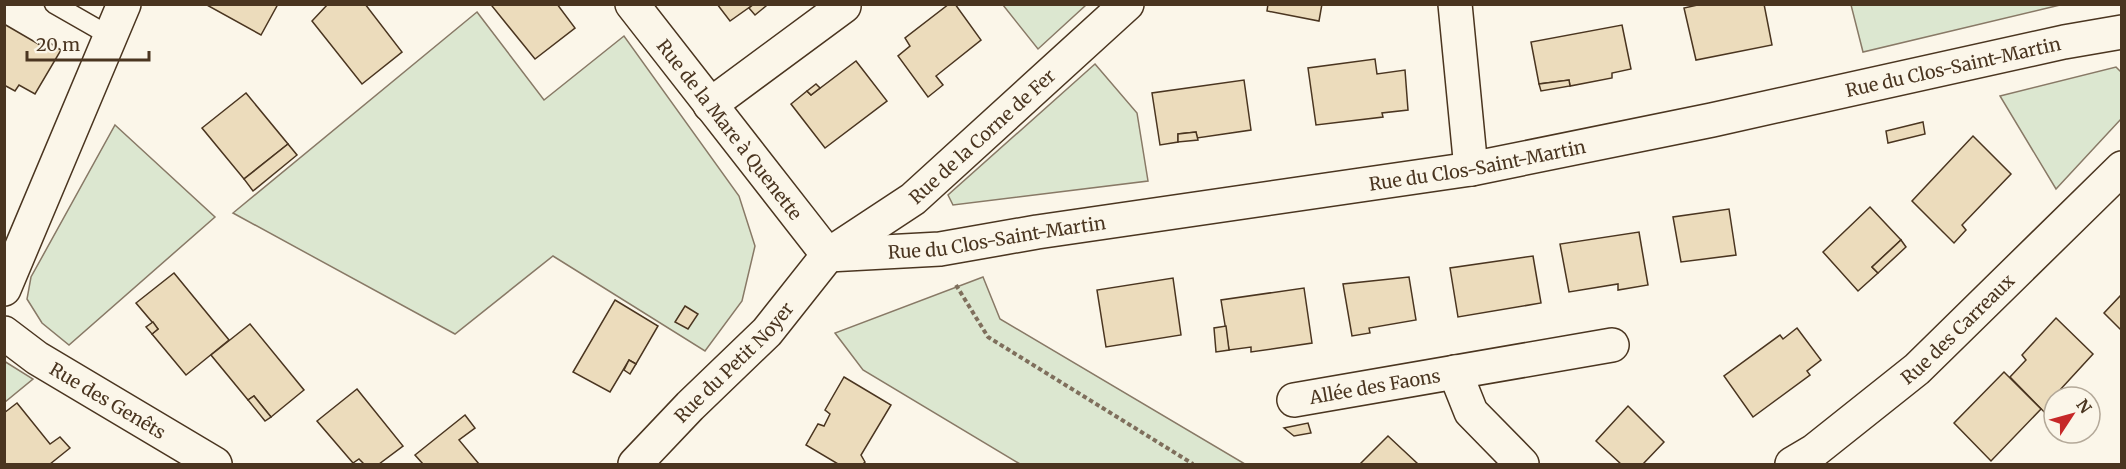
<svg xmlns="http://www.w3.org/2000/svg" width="2126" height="469" viewBox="0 0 2126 469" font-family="Merriweather,serif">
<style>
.green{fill:#dce7d0;stroke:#887966;stroke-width:1.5}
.building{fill:#ecdcbc;stroke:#4a3520;stroke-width:1.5}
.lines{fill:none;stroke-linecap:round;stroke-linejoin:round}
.lane-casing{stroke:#4a3520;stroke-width:21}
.street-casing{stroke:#4a3520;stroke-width:36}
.path{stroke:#7f6f5c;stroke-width:4;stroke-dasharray:4.5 3;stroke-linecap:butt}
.lane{stroke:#fbf6e9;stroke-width:18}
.street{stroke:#fbf6e9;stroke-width:33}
.labels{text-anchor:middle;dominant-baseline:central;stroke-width:4.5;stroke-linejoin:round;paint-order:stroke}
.street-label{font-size:18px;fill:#4a3520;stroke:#fbf6e9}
</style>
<rect width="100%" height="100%" fill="#fbf6e9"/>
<g class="green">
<path d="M1003,5H1086L1038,49Z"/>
<path d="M1851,5V4L2060,5L1863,52Z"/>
<path d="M477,12L544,100L624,36L739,196L755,246L742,301L705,351L553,256L455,334L233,213Z"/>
<path d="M1095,64L1137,113L1148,181L953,205L948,195Z"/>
<path d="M2116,67L2121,72V119L2056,189L2000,96Z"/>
<path d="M115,125L215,217L69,345L42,323L27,299L31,277Z"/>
<path d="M983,277L1000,319L1245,464H1020L863,370L835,333Z"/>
<path d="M4,361L33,379L5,402H4Z"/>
</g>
<g class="building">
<path d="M205,4H278L261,35Z"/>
<path d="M328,4H365L402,52L362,84L312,21Z"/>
<path d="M495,4H557L575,28L535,59L492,6Z"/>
<path d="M717,4H754L730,21Z"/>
<path d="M754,4H764L766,6L755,15L749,8Z"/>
<path d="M949,4H955L981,40L936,76L943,85L928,97L898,56L910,46L905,38Z"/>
<path d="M1268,4H1322L1319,21L1267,11Z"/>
<path d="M1702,4H1764L1772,45L1696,60L1684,8Z"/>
<path d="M4,24L40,45L44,39L61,50L35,94L19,85L15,91L4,85Z"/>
<path d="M1622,25L1631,69L1612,73V78L1570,86L1569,80L1539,84L1531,42Z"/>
<path d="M1375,59L1377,74L1405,70L1408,110L1382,113L1383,117L1316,125L1308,68Z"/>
<path d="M856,61L887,101L825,148L791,104L807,91L811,95Z"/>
<path d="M1244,80L1251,130L1197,138L1196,132L1178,134V142L1160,145L1152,93Z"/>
<path d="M1569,80L1570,86L1541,91L1539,84Z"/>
<path d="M816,84L820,88L811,95L807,91Z"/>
<path d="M246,93L288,144L244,179L202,128Z"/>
<path d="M1923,122L1925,134L1888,143L1886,131Z"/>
<path d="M1196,132L1198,140L1178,142V134Z"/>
<path d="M1973,136L2011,174L1962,225L1966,230L1954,243L1912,201Z"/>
<path d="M288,144L297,155L253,191L244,179Z"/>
<path d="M1870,207L1901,240L1872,267L1878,273L1858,291L1823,252Z"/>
<path d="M1729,209L1736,255L1681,262L1673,217Z"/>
<path d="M1639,232L1648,285L1618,290V284L1569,292L1560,244Z"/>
<path d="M1901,240L1906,247L1878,273L1872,267Z"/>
<path d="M1533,256L1541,303L1458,317L1450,268Z"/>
<path d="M174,273L229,340L186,375L152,334L158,329L136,303Z"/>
<path d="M1409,277L1416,320L1369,328L1370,333L1352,336L1343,284Z"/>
<path d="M1173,278L1181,335L1106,347L1097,290Z"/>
<path d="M1304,288L1312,343L1251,352V347L1229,350L1221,300Z"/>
<path d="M2122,294V331L2104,313Z"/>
<path d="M615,300L658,326L636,364L629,360L610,392L573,372Z"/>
<path d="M685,306L698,314L688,329L675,322Z"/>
<path d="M2056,318L2093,354L2059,391L2065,397H2054V422L2010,377L2026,360L2022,355Z"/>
<path d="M153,322L158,329L152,334L146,327Z"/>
<path d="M250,324L304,390L271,417L254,396L248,400L211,355Z"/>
<path d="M1226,326L1229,350L1216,352L1214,328Z"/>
<path d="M1797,328L1821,360L1807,371L1810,375L1753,417L1724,376L1780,335L1783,339Z"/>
<path d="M629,360L636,364L630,374L624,370Z"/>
<path d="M2004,372L2041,409L1991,461L1954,423Z"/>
<path d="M844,377L891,405L861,455L865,462L863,464H838L806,445L818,424L824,426L830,414L825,410Z"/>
<path d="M357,389L403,446L379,464H364L359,459L353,463L317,421Z"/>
<path d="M254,396L271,417L265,421L248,400Z"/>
<path d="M17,403L50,444L60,437L70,448L50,464H4V413Z"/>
<path d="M1628,406L1664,442L1643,464H1621L1596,441Z"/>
<path d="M465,415L475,428L459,440L479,464H423L415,455Z"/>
<path d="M1308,423L1311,433L1294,436L1284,428Z"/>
<path d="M1388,436L1418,464H1360Z"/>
</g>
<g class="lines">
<defs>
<path id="lane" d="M54,4L110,36"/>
<g id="street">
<path id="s1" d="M632,4L828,255"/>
<path d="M1455,4L1471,169"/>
<path d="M710,105L844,6"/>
<path id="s2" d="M828,255L940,249L1037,232L1471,169L1712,120L2064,42L2122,32"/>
<path d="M4,289L124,4"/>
<path id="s3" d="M4,333L37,358L215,464"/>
<path d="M1455,372L1471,412L1522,464"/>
<path id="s4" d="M1294,400L1612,345"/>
<path id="s5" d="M635,464L690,406L767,332L828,255L913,199L1127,4"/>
<path id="s6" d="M1792,464L1814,451L1917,369L2122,168"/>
</g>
</defs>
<use href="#lane" class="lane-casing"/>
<use href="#street" class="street-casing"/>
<path class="path" d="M956,285L988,337L1193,464"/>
<use href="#lane" class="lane"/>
<use href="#street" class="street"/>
</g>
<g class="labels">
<g class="street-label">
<text stroke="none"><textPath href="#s2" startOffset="1142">Rue du Clos-Saint-Martin</textPath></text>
<text stroke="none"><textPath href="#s1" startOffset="159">Rue de la Mare à Quenette</textPath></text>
<text stroke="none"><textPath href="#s5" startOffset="480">Rue de la Corne de Fer</textPath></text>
<text stroke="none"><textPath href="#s2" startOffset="656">Rue du Clos-Saint-Martin</textPath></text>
<text stroke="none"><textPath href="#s2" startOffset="170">Rue du Clos-Saint-Martin</textPath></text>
<text stroke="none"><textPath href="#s6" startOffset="214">Rue des Carreaux</textPath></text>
<text stroke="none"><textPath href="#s5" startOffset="142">Rue du Petit Noyer</textPath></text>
<text stroke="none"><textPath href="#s4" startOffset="82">Allée des Faons</textPath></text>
<text stroke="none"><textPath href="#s3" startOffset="124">Rue des Genêts</textPath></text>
</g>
</g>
<rect width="2126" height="469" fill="none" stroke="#4a3520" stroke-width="12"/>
<g transform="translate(2072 415) rotate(54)"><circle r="28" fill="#fbf6e9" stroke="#b4a999" stroke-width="1.5"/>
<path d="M0-4.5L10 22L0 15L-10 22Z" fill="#c62828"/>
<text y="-9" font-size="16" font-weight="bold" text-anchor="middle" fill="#4a3520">N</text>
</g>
<path d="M27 51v9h122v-9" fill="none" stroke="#4a3520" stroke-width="3"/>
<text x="36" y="51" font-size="18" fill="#4a3520" stroke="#fbf6e9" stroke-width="4.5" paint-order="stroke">20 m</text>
</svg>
